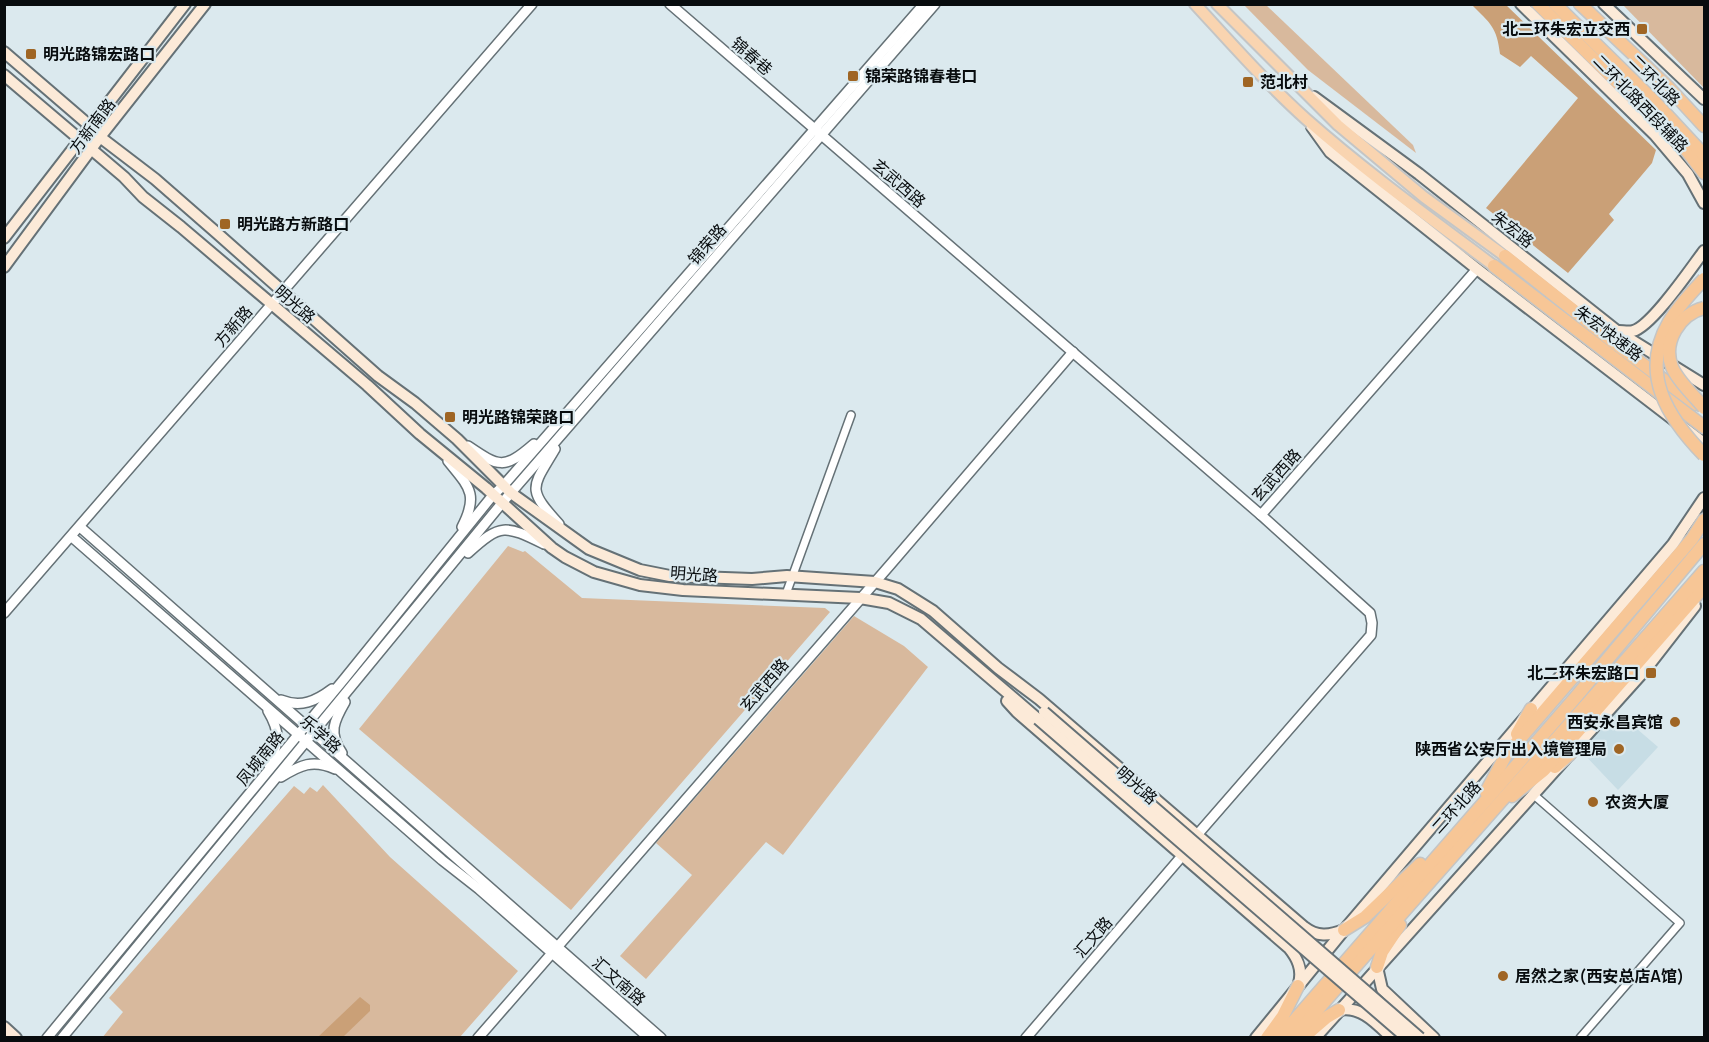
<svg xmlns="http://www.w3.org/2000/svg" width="1709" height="1042" viewBox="0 0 1709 1042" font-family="Manrope,'Noto Sans SC',sans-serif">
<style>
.built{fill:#c7dde5}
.green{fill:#d8b99d}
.forest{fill:#caa077}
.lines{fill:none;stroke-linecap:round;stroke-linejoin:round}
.minor-casing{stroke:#657176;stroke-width:10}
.tertiary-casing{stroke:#657176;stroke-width:12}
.secondary-casing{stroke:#657176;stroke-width:14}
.primary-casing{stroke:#c4c5c5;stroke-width:14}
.trunk-casing{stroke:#c4c5c5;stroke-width:15}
.minor{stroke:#fff;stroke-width:7}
.tertiary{stroke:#fff;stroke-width:9}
.secondary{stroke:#fcead8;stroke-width:10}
.primary{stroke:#f9d4b0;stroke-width:10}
.trunk{stroke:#f7c696;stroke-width:12}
.secondary-bridge-casing{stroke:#657176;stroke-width:14;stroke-linecap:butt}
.trunk-bridge-casing{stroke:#c4c5c5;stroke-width:15;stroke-linecap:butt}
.secondary-bridge{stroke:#fcead8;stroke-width:10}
.trunk-bridge{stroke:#f7c696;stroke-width:12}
.poi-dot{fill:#9f6524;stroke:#dbe9ee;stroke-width:2}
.labels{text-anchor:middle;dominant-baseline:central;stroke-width:4.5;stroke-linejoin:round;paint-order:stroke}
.poi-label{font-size:16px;font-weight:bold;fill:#080c0e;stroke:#dbe9ee;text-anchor:start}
.street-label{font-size:16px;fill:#080c0e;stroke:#dbe9ee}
</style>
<rect width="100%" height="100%" fill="#dbe9ee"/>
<path class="built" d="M1615,710L1658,747L1618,790L1581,751Z"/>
<g class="green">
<path d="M1244,5H1266L1413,145L1416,153L1308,70Z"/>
<path d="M1623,5H1704V88Z"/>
<path d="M508,546L523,552L525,551L582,598L825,608L830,612L571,910L359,729Z"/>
<path d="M854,616L904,646L928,667L783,855L766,842L646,979L620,956L692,875L656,843Z"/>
<path d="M323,785L390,857L518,971L460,1037L102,1038L123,1012L109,998L294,786L304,794L310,787L317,792Z"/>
</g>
<g class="forest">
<path d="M1472,5H1506L1656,150L1652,163L1609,214L1614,220L1568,273L1486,208L1578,98L1531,56L1520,67L1500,54C1497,27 1490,23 1472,5Z"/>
<path d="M360,997L370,1005V1011L343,1037H318Z"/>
</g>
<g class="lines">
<defs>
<g id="minor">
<path d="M786,594L851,415"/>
<path d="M1534,795L1680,923L1580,1038"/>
</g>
<g id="tertiary">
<path d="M670,4L1261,515L1477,269"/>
<path d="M468,446C499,467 504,470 534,444"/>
<path d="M555,449C532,488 526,488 559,524"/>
<path d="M448,461C469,487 479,494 462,527"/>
<path d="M80,527L661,1038"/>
<path d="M72,537L442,860L479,889L649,1038"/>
<path d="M468,553C501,523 505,525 544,544"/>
<path d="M4,613L532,4"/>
<path d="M281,700C301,708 316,701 332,689"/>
<path d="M268,711C281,733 279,743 269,765"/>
<path d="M342,753C328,733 334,721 345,702"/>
<path d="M281,777C300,765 313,759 335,769"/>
<path d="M1197,835L1371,635L1372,623L1370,613L1261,515"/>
<path d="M47,1038L345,678L493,495L503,486L924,4"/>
<path d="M62,1038L502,503L935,4"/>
<path d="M478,1038L890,565L1073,352"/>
<path d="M1026,1038L1182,856"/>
</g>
<g id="secondary">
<path d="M1521,4L1655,135L1688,174L1704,203"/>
<path d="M1604,4L1704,99"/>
<path d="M4,52L90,126L100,137L155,179L218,234L378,376L415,403L457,439L511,493L589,549L640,570L670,576L752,579L787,576L875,582L898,589L933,611L998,668L1039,699L1304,927C1317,937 1329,936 1344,930"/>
<path d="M4,75L124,177L143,197L181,227L367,385L420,434L486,488L552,548L565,557L594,572L640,585L683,590L860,598L889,603L921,619L1038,719"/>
<path d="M1314,97L1419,174L1617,331L1704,385"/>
<path d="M1312,127L1330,152L1477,269L1704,443"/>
<path d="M4,238L185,4"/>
<path d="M4,267L100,137L205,4"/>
<path d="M1619,331C1623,331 1629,332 1633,331C1652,326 1691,268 1704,251"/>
<path d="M1007,701L1017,712L1289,948C1297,958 1303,969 1299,983"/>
<path d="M1377,967L1382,989L1434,1038"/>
<path d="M1339,1010C1361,1005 1377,1024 1392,1038"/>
<path d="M4,1027L16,1038"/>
<path d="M1256,1038L1344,930L1673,544L1704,498"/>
<path d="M1315,1038L1646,669L1695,606"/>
</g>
<g id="primary">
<path d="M1195,4C1231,43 1267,84 1306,119C1366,172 1430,218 1494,266"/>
<path d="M1217,4L1338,125L1424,197L1505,256"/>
</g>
<g id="trunk">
<path d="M1538,4L1687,151L1704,173"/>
<path d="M1555,4L1654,101L1704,155"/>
<path d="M1580,4L1669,88L1704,126"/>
<path d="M1505,256L1616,344L1696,404"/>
<path d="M1494,266L1704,427"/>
<path d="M1517,734L1531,709"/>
<path d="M1555,767L1570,754"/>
<path d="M1486,792L1506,755L1692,539L1704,520"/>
<path d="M1512,796L1544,770L1704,587"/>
<path d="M1344,930L1365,917L1420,864"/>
<path d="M1377,967L1382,952L1400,925"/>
<path d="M1305,1036L1327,1017L1339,1010"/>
<path d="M1267,1038L1283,1016L1298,986"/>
<path d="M1279,1038L1575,698L1704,544"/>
<path d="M1293,1038C1429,881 1568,727 1704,571"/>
</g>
</defs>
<use href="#minor" class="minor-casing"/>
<use href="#tertiary" class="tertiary-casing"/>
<use href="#secondary" class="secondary-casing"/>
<use href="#primary" class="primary-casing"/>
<use href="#trunk" class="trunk-casing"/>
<use href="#minor" class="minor"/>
<use href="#tertiary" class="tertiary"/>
<use href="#secondary" class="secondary"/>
<use href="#primary" class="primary"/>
<use href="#trunk" class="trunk"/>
<defs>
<g id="secondary-bridge">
<path d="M1044,712L1420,1038"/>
<path d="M1038,719L1407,1038"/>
</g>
<g id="trunk-bridge">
<path d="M1704,279C1692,292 1678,306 1669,322C1639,374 1668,418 1704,455"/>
<path d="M1704,308C1680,314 1662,342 1672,367C1678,382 1695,396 1704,408"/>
</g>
</defs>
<use href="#secondary-bridge" class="secondary-bridge-casing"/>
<use href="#trunk-bridge" class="trunk-bridge-casing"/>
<use href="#secondary-bridge" class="secondary-bridge"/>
<use href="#trunk-bridge" class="trunk-bridge"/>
</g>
<g class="poi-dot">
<rect x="1636" y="23" width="12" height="12" rx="3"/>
<rect x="25" y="48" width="12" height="12" rx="3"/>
<rect x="847" y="70" width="12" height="12" rx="3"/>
<rect x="1242" y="76" width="12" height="12" rx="3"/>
<rect x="219" y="218" width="12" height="12" rx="3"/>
<rect x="444" y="411" width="12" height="12" rx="3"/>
<rect x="1645" y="667" width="12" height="12" rx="3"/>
<circle cx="1675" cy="722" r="6"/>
<circle cx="1619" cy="749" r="6"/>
<circle cx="1593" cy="802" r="6"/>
<circle cx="1503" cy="976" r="6"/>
</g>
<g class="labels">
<g class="poi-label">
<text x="1630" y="29" text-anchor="end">北二环朱宏立交西</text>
<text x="43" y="54">明光路锦宏路口</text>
<text x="865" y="76">锦荣路锦春巷口</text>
<text x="1260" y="82">范北村</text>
<text x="237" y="224">明光路方新路口</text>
<text x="462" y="417">明光路锦荣路口</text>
<text x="1639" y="673" text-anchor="end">北二环朱宏路口</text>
<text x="1663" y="722" text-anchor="end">西安永昌宾馆</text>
<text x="1607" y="749" text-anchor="end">陕西省公安厅出入境管理局</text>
<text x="1605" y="802">农资大厦</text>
<text x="1515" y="976">居然之家(西安总店A馆)</text>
</g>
<g class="street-label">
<text transform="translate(752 56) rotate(41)">锦春巷</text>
<text transform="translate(1655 80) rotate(45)">二环北路</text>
<text transform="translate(1641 103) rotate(46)">二环北路西段辅路</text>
<text transform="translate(92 126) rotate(-53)">方新南路</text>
<text transform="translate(899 183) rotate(41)">玄武西路</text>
<text transform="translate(1513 229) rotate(38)">朱宏路</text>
<text transform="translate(707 244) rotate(-49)">锦荣路</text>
<text transform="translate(295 304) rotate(41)">明光路</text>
<text transform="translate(233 326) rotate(-49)">方新路</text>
<text transform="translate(1609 333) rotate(37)">朱宏快速路</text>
<text transform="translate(1276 475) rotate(-48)">玄武西路</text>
<text transform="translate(694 574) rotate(4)">明光路</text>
<text transform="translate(764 685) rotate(-49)">玄武西路</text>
<text transform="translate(321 734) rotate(41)">乐学路</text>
<text transform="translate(260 758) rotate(-51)">凤城南路</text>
<text transform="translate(1137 785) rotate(41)">明光路</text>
<text transform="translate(1456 807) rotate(-48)">二环北路</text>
<text transform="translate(1093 937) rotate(-49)">汇文路</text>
<text transform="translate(619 981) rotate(41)">汇文南路</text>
</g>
</g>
<rect width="1709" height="1042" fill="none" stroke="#080c0e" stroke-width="12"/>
</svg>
